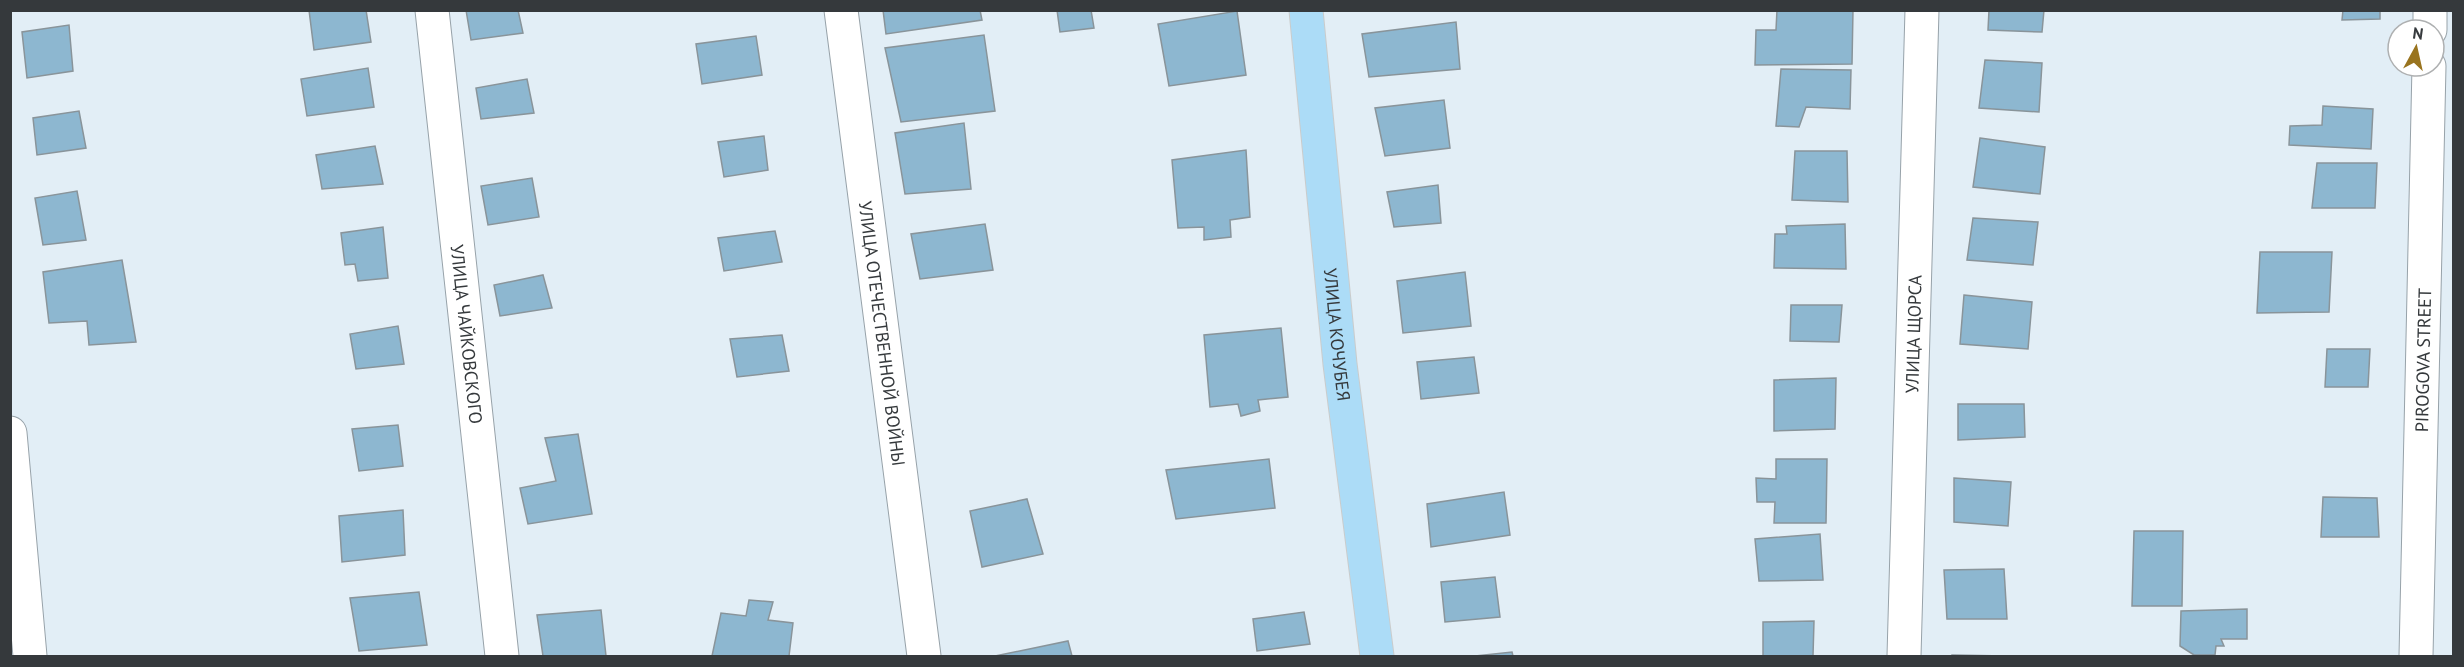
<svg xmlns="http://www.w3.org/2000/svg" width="2464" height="667" viewBox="0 0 2464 667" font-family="'PT Sans',sans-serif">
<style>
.building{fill:#8db7d0;stroke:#89949a;stroke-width:1.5}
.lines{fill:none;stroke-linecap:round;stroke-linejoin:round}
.minor-casing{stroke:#97a2a9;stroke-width:35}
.major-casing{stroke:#cacccc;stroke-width:35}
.minor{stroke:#fff;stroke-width:33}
.major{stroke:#acdcf7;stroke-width:33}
.labels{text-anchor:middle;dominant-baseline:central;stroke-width:6;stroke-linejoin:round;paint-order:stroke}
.street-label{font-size:18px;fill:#35393c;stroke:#fff}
</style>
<rect width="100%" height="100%" fill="#e2eef6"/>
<g class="building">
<path d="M309,10H366L371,42L314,50Z"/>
<path d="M466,10H518L523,33L471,40Z"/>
<path d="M883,10H980L982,20L886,34Z"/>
<path d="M1057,10H1091L1094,28L1060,32Z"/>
<path d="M1777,10H1853L1852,64L1755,65L1756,30H1776Z"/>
<path d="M1989,10H2044L2042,32L1988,30Z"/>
<path d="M2343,10H2380V19L2342,20Z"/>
<path d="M1237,11L1246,75L1169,86L1158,24Z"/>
<path d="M1456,22L1460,69L1369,77L1362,34Z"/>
<path d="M69,25L73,71L27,78L22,32Z"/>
<path d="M984,35L995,111L901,122L885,48Z"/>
<path d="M756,36L762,75L702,84L696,44Z"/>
<path d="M1985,60L2042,63L2039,112L1979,108Z"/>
<path d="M368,68L374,107L307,116L301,79Z"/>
<path d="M1781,69L1851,70L1850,109L1806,107L1799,127L1776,126Z"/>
<path d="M527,79L534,113L481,119L476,88Z"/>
<path d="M1444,100L1450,148L1385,156L1375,108Z"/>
<path d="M2323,106L2373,109L2371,149L2289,145L2290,126L2322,125Z"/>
<path d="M79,111L86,148L37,155L33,118Z"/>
<path d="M964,123L971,189L905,194L895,133Z"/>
<path d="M764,136L768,170L724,177L718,142Z"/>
<path d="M1980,138L2045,147L2040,194L1973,187Z"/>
<path d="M375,146L383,184L322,189L316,155Z"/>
<path d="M1246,150L1250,217L1230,220L1231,237L1204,240V227L1178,228L1172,160Z"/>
<path d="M1795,151H1847L1848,202L1792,200Z"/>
<path d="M2317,163H2377L2375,208H2312Z"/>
<path d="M532,178L539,217L488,225L481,186Z"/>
<path d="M1438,185L1441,223L1394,227L1387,192Z"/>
<path d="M77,191L86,240L43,245L35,198Z"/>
<path d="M1973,218L2038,222L2033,265L1967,260Z"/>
<path d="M985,224L993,270L920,279L911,234Z"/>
<path d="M1845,224L1846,269L1774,268L1775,234H1787L1786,226Z"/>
<path d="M383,227L388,278L358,281L355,264L345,265L341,233Z"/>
<path d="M775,231L782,262L724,271L718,238Z"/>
<path d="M2260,252H2332L2329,312L2257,313Z"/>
<path d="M122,260L136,342L89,345L87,321L49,323L43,272Z"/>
<path d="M1465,272L1471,326L1403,333L1397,281Z"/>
<path d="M543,275L552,308L500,316L494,285Z"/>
<path d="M1964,295L2032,302L2028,349L1960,344Z"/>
<path d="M1791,305H1842L1839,342L1790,341Z"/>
<path d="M398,326L404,364L356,369L350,334Z"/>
<path d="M1281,328L1288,397L1258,400L1260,411L1241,416L1238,404L1210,407L1204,335Z"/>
<path d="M782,335L789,371L737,377L730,339Z"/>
<path d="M2327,349H2370L2368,387H2325Z"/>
<path d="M1474,357L1479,393L1421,399L1417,362Z"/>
<path d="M1836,378L1835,429L1774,431V380Z"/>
<path d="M1958,404H2024L2025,437L1958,440Z"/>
<path d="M398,425L403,466L359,471L352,429Z"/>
<path d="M578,434L592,514L528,524L520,488L556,481L545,438Z"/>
<path d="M1269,459L1275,508L1176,519L1166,470Z"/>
<path d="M1776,459H1827L1826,523H1774L1775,502H1757L1756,478L1776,479Z"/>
<path d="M1954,478L2011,482L2008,526L1954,522Z"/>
<path d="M1504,492L1510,535L1431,547L1427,504Z"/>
<path d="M2323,497L2377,498L2379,537H2321Z"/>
<path d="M1027,499L1043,554L982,567L970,511Z"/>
<path d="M403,510L405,555L342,562L339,516Z"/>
<path d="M2134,531H2183L2182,606H2132Z"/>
<path d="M1820,534L1823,580L1759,581L1755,539Z"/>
<path d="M2004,569L2007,619H1947L1944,570Z"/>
<path d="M1495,577L1500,617L1445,622L1441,582Z"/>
<path d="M419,592L427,645L359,651L350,598Z"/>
<path d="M749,600L773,602L768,620L793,623L789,656H712L721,613L746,616Z"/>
<path d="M2247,609V639H2221L2224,646H2216L2215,655H2194L2180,646L2181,611Z"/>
<path d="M601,610L606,656H543L537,615Z"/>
<path d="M1304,612L1310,644L1257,651L1253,619Z"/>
<path d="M1814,621L1813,656H1763V622Z"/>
<path d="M1068,641L1072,656H995Z"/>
<path d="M1512,652L1513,656H1475Z"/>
<path d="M1952,655L2006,656H1952Z"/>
</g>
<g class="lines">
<defs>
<g id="minor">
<path id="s1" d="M432,10L502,656"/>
<path id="s2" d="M841,10L924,656"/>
<path d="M2430,30V10"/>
<path d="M10,433L30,656"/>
<path id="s3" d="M1904,656L1922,10"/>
<path id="s4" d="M2416,656L2429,66"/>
</g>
<g id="major">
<path id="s5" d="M1306,10L1340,364L1377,656"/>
</g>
</defs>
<use href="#minor" class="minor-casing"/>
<use href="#major" class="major-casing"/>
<use href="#minor" class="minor"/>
<use href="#major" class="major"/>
</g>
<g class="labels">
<g class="street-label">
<text stroke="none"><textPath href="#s1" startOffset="326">УЛИЦА ЧАЙКОВСКОГО</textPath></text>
<text stroke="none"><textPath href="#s2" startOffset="326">УЛИЦА ОТЕЧЕСТВЕННОЙ ВОЙНЫ</textPath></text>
<text stroke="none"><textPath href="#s5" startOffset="326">УЛИЦА КОЧУБЕЯ</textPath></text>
<text stroke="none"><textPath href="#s3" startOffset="322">УЛИЦА ЩОРСА</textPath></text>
<text stroke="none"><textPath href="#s4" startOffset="296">PIROGOVA STREET</textPath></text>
</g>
</g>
<rect width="2464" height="667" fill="none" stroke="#35393c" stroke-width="24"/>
<g transform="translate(2416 48) rotate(8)"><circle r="28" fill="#ffffff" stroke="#aeb0b1" stroke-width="1.5"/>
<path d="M0-4.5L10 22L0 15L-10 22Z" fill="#99741f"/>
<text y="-9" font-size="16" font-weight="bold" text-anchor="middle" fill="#35393c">N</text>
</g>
</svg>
